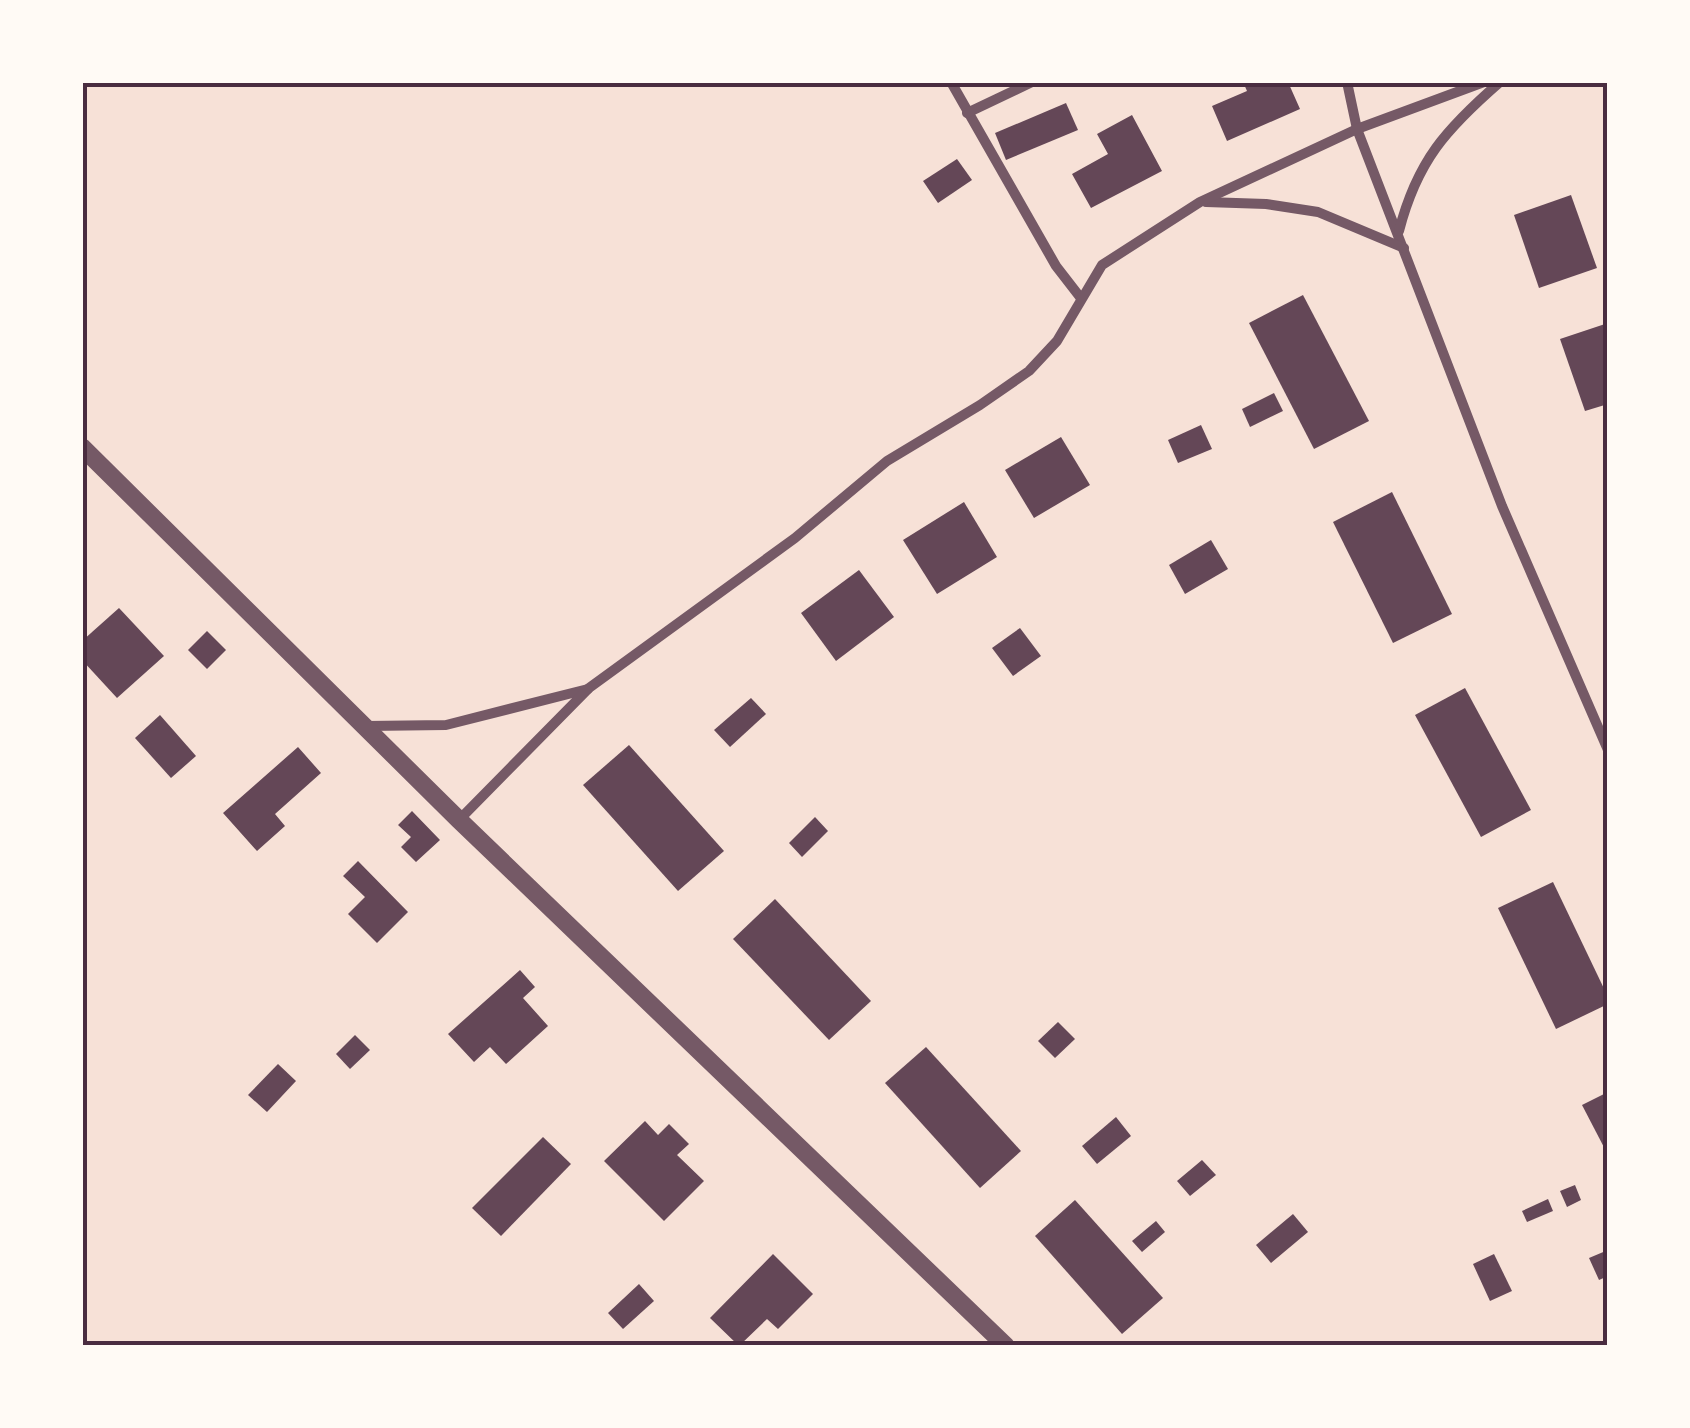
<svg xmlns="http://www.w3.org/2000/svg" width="1690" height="1428" viewBox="0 0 1690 1428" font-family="Raleway,sans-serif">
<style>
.building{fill:#644757}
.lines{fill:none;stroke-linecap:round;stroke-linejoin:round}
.minor{stroke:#755966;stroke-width:10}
.tertiary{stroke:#755966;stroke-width:18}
.neatline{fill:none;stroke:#4a2c40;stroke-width:4}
</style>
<rect width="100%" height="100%" fill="#f7e1d7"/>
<g class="building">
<path d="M1243,82H1288L1300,109L1227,141L1212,106L1247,91Z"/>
<path d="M1066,103L1078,130L1006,160L995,133Z"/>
<path d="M1132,115L1162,171L1091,208L1072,174L1108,154L1097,134Z"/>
<path d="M957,159L972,180L938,203L923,181Z"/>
<path d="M1571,195L1597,268L1539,288L1514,215Z"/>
<path d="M1303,295L1369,421L1314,449L1249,323Z"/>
<path d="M1608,323V404L1585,411L1560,339Z"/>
<path d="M1274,393L1283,411L1250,427L1242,409Z"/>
<path d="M1201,425L1212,449L1178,463L1168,440Z"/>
<path d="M1061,437L1090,485L1034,518L1005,470Z"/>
<path d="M1392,492L1452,614L1393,643L1333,522Z"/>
<path d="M964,502L997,557L937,594L903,540Z"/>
<path d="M1211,540L1228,569L1185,594L1169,565Z"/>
<path d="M859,570L894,617L836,661L801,613Z"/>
<path d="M119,608L164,656L117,698L82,660V641Z"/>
<path d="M1020,628L1041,656L1013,676L992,648Z"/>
<path d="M207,631L226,650L207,669L188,650Z"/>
<path d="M1465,688L1531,810L1481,837L1415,715Z"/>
<path d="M751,698L766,714L730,747L714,730Z"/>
<path d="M160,715L196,756L171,778L135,738Z"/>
<path d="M629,745L724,851L678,891L583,785Z"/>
<path d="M298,747L321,773L275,814L285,826L257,851L223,813Z"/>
<path d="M412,811L440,840L416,862L401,847L411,837L398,825Z"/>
<path d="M815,817L828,831L802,857L789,843Z"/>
<path d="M358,861L408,912L377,943L348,914L365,897L343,876Z"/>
<path d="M1553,882L1608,997V1004L1556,1029L1498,908Z"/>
<path d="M775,899L871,1001L829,1040L733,939Z"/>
<path d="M520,970L535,987L523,998L548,1026L506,1064L490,1047L474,1062L448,1034Z"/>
<path d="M1058,1022L1075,1039L1055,1058L1038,1041Z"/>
<path d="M355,1035L370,1050L350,1069L336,1054Z"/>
<path d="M926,1047L1021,1151L980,1188L885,1083Z"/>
<path d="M278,1064L296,1081L267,1112L248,1095Z"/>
<path d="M1608,1092V1155L1582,1105Z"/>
<path d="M1116,1117L1131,1136L1097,1164L1082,1146Z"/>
<path d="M645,1121L658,1135L669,1124L689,1144L677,1155L704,1181L664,1221L604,1161Z"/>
<path d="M543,1137L571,1164L501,1236L472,1208Z"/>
<path d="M1202,1160L1216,1175L1190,1196L1177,1181Z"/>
<path d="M1575,1185L1581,1200L1567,1207L1560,1191Z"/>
<path d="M1548,1199L1553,1211L1527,1222L1522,1211Z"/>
<path d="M1075,1200L1163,1298L1122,1334L1035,1236Z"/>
<path d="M1293,1214L1308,1232L1271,1263L1256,1245Z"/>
<path d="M1156,1221L1165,1232L1142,1252L1132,1241Z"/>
<path d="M1608,1250V1276L1599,1280L1589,1258Z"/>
<path d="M773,1254L813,1294L778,1329L767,1319L739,1346L710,1318Z"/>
<path d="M1494,1254L1512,1291L1490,1301L1473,1264Z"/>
<path d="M639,1284L654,1301L623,1329L608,1313Z"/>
</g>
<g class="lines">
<g class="minor">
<path d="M951,82L1056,266L1080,297"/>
<path d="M1347,82L1357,129L1502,506L1608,750"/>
<path d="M967,113L1032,82"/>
<path d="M1206,202L1266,204L1318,212L1404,248"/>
<path d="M1399,231C1417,161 1446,129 1500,82"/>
<path d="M367,726L446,725L588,689"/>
<path d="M459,820L589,688L795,538L887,461L980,405L1029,371L1057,341L1102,265L1200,202L1357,129L1484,82"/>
</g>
<path class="tertiary" d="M82,447L459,820L1006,1346"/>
</g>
<rect width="1690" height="1428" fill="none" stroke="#fffaf5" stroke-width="170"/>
<rect x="85" y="85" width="1520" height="1258" class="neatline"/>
</svg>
